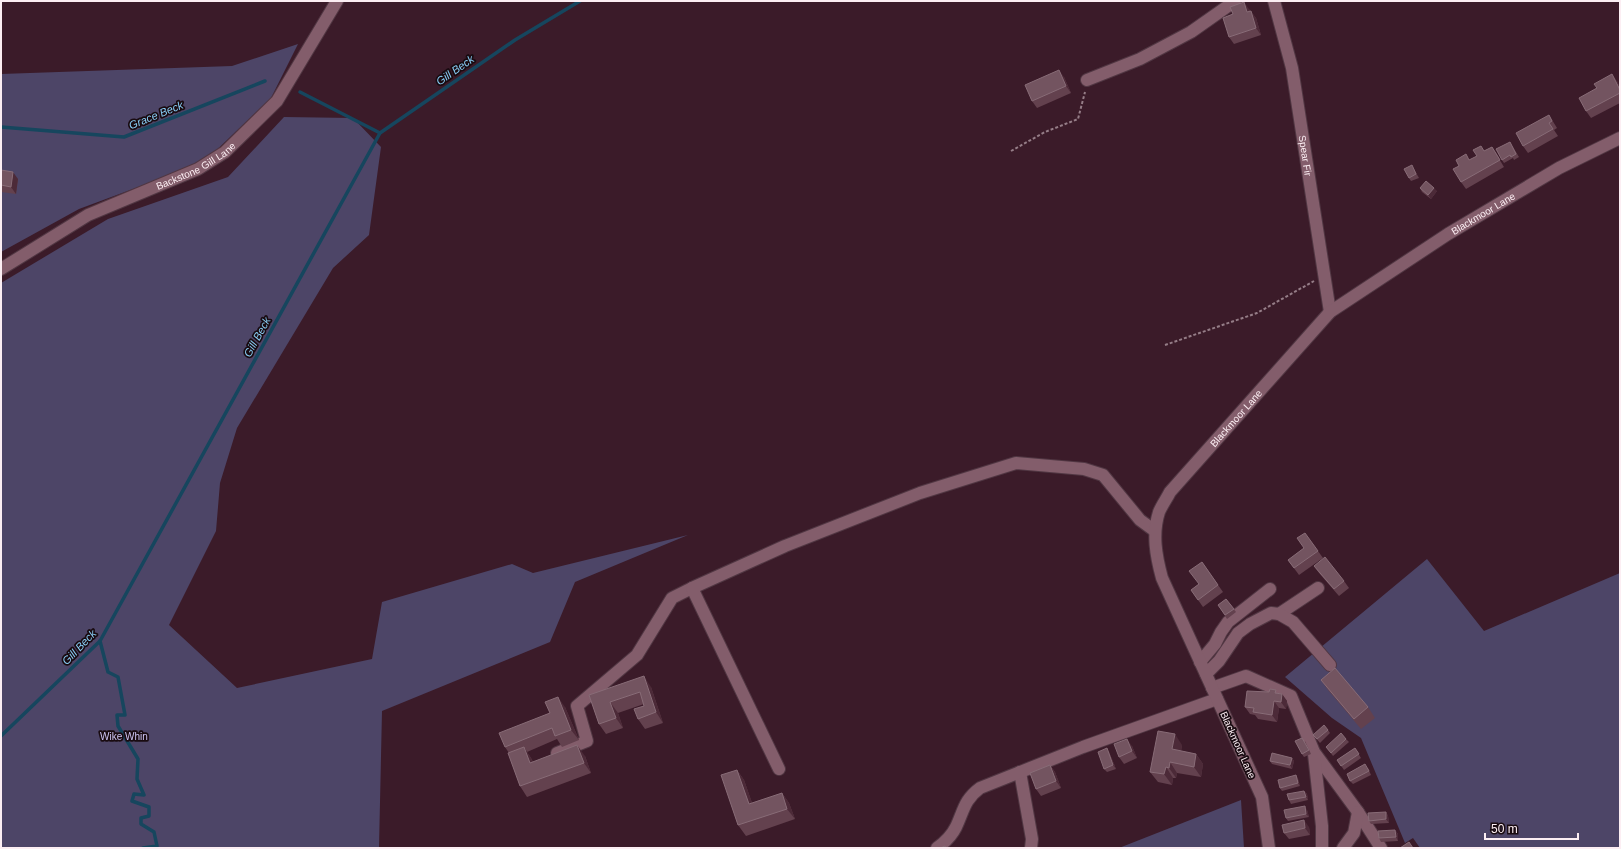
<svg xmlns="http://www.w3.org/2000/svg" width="1621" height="849" viewBox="0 0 1621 849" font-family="Arial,sans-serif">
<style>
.green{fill:#4d4567}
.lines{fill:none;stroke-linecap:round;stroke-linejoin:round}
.stream{stroke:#16465e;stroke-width:3.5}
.minor-casing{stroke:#513743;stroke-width:14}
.path{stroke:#957d87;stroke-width:2;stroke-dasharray:3 2;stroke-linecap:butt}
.minor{stroke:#835d6b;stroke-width:12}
.wall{fill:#63414e}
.shaded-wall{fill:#4c2a38}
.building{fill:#735460;stroke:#886c77}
.labels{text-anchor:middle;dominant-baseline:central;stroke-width:3.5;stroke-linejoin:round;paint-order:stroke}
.street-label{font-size:10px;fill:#fceef3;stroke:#190b11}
.park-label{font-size:10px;fill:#cfc5f5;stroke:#190b11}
.water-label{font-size:11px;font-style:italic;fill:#89cef6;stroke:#190b11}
</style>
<rect width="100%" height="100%" fill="#3b1b29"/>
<g class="green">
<path d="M298,44L271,98L203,163L79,209L1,252V74L232,66Z"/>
<path d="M284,117L353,118L381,147L369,235L333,268L237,428L220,483L216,531L169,625L237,688L372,659L382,602L512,564L533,573L688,535L575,582L550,642L382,711L379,848H1V283L108,219L228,177Z"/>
<path d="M1427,559L1484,631L1620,573V848H1420L1413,838L1405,843L1361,738L1332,718L1285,677Z"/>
<path d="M1241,800L1244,848H1119Z"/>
</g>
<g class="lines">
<g class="stream">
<path d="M300,92L380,133"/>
<path d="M1,127L124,137L265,81"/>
<path d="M100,641L108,672L118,677L125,715H117L118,726L138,759L137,779L144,795L134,794L132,801L149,807V816L141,818V824L154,832L157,846L143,848"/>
<path d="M1,736L100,641L380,133L515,40L580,1"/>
</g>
<defs>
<g id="minor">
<path id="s1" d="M1274,1L1292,68L1330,312"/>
<path d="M1087,80L1140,59L1191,32L1235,1"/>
<path id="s2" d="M1,269L88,215L198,169L225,152L277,101L337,1"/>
<path d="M1279,614L1318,588"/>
<path d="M1200,662L1215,644L1221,632L1228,622L1270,589"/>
<path d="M1206,674L1219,661L1238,633L1250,624L1271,613L1279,614L1293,622L1330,665"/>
<path d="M1212,688L1246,676L1291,696L1314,752L1358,812L1381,848"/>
<path d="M557,753L587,741L577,706L637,655L672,598L692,588"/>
<path d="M1314,754L1322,826V848"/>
<path d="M779,769L692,588L785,546L920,493L1016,463L1084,469L1103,475L1140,520L1155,531"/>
<path d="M1020,772L1032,839L1031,848"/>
<path d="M937,848C944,843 952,835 956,827C964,810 964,800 980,788L1083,747L1217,699"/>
<path id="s3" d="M1269,848L1262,797L1162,578C1156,556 1152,534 1159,512C1162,505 1167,498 1170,492L1330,312L1448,234L1559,168L1620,138"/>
<path d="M1343,848L1354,833L1358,812"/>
</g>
</defs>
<use href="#minor" class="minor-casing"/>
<g class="path">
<path d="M1011,151L1045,132L1078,119L1085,92"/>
<path d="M1165,345L1257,313L1314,281"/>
</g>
<use href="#minor" class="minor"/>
</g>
<g class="wall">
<path d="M1249,9L1250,11L1256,18L1261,35L1234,44L1229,37Z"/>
<path d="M1064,77L1071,93L1037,108L1032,101Z"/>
<path d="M1617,81L1620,88V103L1591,118L1586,111L1597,88Z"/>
<path d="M1549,115L1557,128L1554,130L1558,136L1528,153L1523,146Z"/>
<path d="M1510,142L1519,157L1514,160L1513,158L1504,163L1502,160Z"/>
<path d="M1492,147L1504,167L1466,189L1461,182L1485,151Z"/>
<path d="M1414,169L1419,178L1411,181L1409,178Z"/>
<path d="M1,170L18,179L16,194L1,192Z"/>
<path d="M1420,188L1437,191L1431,199L1422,192Z"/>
<path d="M1318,551L1323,558L1299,575L1288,560Z"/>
<path d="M1202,562L1223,592L1203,607L1191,590L1199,584Z"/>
<path d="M1314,566L1344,581L1349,588L1339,596L1319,573Z"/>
<path d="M1226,599L1236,612L1227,619L1218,605Z"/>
<path d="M1321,680L1368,707L1375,718L1361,729L1328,690Z"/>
<path d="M651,687L663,723L645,729L638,719L644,706V704L618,713L623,728L606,734L599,724L589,695Z"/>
<path d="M1278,693L1282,694L1287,701L1286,709L1279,708L1277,722L1258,719L1255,715L1250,714L1245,707Z"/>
<path d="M565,707L579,740L562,747L557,739L527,752L531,758L533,762L585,756L591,773L527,797L520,786L509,753L505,747Z"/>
<path d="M1328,730L1330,733L1320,743L1313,735Z"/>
<path d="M1346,739L1349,742L1333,756L1326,747Z"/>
<path d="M1305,741L1311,754L1304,757L1302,754Z"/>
<path d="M1182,745L1181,751L1196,754L1203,764L1201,777L1177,773L1176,778H1173L1172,785L1158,782L1150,772Z"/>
<path d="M1132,746L1137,758L1124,764L1119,757Z"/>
<path d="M1355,748L1361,758L1344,770L1337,760Z"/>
<path d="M1109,752L1116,769L1107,772L1104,769Z"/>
<path d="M1292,758L1294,761L1292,769L1272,764L1270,761Z"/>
<path d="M1050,765L1055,772L1061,788L1041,796L1036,789Z"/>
<path d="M1368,768L1371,775L1353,784L1350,781Z"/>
<path d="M737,770L744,780L752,803L782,793L789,803L795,819L746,836L738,825Z"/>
<path d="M1296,775L1298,779L1300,786L1282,791L1280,788Z"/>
<path d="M1304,791L1307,794L1308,800L1291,804L1289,800Z"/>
<path d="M1307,810L1309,817L1288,821L1286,818Z"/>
<path d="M1386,812L1388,816L1389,823L1371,824L1369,821Z"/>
<path d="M1309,827L1310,835L1289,839L1284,833Z"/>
<path d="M1395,830L1398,834V841L1381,842L1379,838Z"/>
</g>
<g class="shaded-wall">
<path d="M1244,2L1249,9L1252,19L1247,12Z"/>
<path d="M1251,11L1256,18L1261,35L1256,28Z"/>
<path d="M1059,70L1064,77L1071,93L1066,86Z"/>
<path d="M1612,74L1617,81L1620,88V90Z"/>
<path d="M1492,147L1497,154L1504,167L1500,160Z"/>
<path d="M13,172L18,179L16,194L11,187Z"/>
<path d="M1434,188L1437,191L1431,199L1428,195Z"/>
<path d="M644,676L651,687L663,723L656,712Z"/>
<path d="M1282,694L1287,701L1286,709L1281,702Z"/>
<path d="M558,697L565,707L579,740L571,730Z"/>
<path d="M1274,701L1279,708L1277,722L1272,715Z"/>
<path d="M610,702L618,713L623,728L616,718Z"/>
<path d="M1175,734L1182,745L1180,760L1172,749Z"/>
<path d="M1127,739L1132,746L1137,758L1132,751Z"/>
<path d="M577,745L585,756L591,773L584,763Z"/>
<path d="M524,747L531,758L537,773L530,763Z"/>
<path d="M1107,748L1109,752L1116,769L1113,765Z"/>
<path d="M1196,754L1203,764L1201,777L1194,767Z"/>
<path d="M1292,758L1294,761L1292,769L1290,765Z"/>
<path d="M1170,762L1177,773L1176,778L1169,768Z"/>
<path d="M1050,765L1055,772L1061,788L1056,781Z"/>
<path d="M1166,767L1173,778L1172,785L1164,774Z"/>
<path d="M737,770L744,780L756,814L749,804Z"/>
<path d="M1296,775L1298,779L1300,786L1298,783Z"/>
<path d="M1304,791L1307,794L1308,800L1306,797Z"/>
<path d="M782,793L789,803L795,819L787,809Z"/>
<path d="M1305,806L1307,810L1309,817L1306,814Z"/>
<path d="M1386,812L1388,816L1389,823L1386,819Z"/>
<path d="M1304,820L1309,827L1310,835L1305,828Z"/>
<path d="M1395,830L1398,834V841L1396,837Z"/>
</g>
<g class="building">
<path d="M1244,2L1247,12L1251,11L1256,28L1229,37L1223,18L1233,14L1230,7Z"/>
<path d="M1059,70L1066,86L1032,101L1025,85Z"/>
<path d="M1612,74L1620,90V93L1586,111L1579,98L1597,88L1594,84Z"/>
<path d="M1549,115L1552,121L1549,123L1553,129L1523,146L1516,133Z"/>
<path d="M1510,142L1516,154L1511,157L1510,155L1502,160L1496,149Z"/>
<path d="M1481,146L1484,151L1492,147L1500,160L1461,182L1453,169L1459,166L1456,160L1466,154L1469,160L1477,156L1473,150Z"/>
<path d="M1412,165L1416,174L1409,178L1404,169Z"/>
<path d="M1,170L13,172L11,187L1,185Z"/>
<path d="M1426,181L1434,188L1428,195L1420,188Z"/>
<path d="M1305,533L1318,551L1294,568L1288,560L1304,548L1297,538Z"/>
<path d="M1325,557L1344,581L1334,589L1314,566Z"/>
<path d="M1202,562L1218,585L1198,600L1191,590L1199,584L1189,571Z"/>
<path d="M1226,599L1234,609L1225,615L1218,605Z"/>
<path d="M1335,668L1368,707L1354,719L1321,680Z"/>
<path d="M644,676L656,712L638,719L634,709L644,706L640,692L610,702L616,718L599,724L589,695Z"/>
<path d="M1270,689L1276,690L1275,693L1282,694L1281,702L1274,701L1272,715L1253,712L1254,708L1245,707L1247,691L1269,692Z"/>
<path d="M558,697L571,730L555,736L552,728L505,747L499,733L550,713L545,702Z"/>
<path d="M1324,725L1328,730L1317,739L1313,735Z"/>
<path d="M1158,731L1175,734L1172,749L1196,754L1194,767L1170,762L1169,768L1166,767L1164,774L1150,772Z"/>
<path d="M1341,733L1346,739L1331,753L1326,747Z"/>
<path d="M1302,738L1309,750L1302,754L1295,741Z"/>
<path d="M1127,739L1132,751L1119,757L1114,744Z"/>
<path d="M577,745L584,763L520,786L508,753L524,747L530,763Z"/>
<path d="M1107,748L1113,765L1104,769L1098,752Z"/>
<path d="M1355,748L1359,754L1341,766L1337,760Z"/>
<path d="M1272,753L1292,758L1290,765L1270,761Z"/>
<path d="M1365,764L1369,771L1350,781L1347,774Z"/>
<path d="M1050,765L1056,781L1036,789L1030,773Z"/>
<path d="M737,770L749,804L782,793L787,809L738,825L721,775Z"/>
<path d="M1296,775L1298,783L1280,788L1278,780Z"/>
<path d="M1304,791L1306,797L1289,800L1287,794Z"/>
<path d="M1305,806L1306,814L1286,818L1284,810Z"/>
<path d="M1386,812V819L1369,821L1368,813Z"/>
<path d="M1304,820L1305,828L1284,833L1282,825Z"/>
<path d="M1395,830L1396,837L1379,838L1378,831Z"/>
<path d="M1409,842L1413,848H1400Z"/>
<path d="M945,846L946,848H940Z"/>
</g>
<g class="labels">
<g class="street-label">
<text stroke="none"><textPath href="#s1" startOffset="158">Spear Fir</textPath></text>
<text stroke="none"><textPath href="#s2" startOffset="221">Backstone Gill Lane</textPath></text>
<text stroke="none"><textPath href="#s3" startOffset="805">Blackmoor Lane</textPath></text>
<text stroke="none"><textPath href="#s3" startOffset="481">Blackmoor Lane</textPath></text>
<text transform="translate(1238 745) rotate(66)">Blackmoor Lane</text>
</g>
<g class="park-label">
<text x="124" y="736">Wike Whin</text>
</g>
<g class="water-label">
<text transform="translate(455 70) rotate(-35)">Gill Beck</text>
<text transform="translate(156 115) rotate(-22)">Grace Beck</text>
<text transform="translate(257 337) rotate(-61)">Gill Beck</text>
<text transform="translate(79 647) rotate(-46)">Gill Beck</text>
</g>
</g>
<rect width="1621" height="849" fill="none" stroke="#fceef3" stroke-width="4"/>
<path d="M1485 833v6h93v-6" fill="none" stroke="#fceef3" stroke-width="2"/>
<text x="1491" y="833" font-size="12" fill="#fceef3" stroke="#190b11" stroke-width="3" paint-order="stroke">50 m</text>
</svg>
